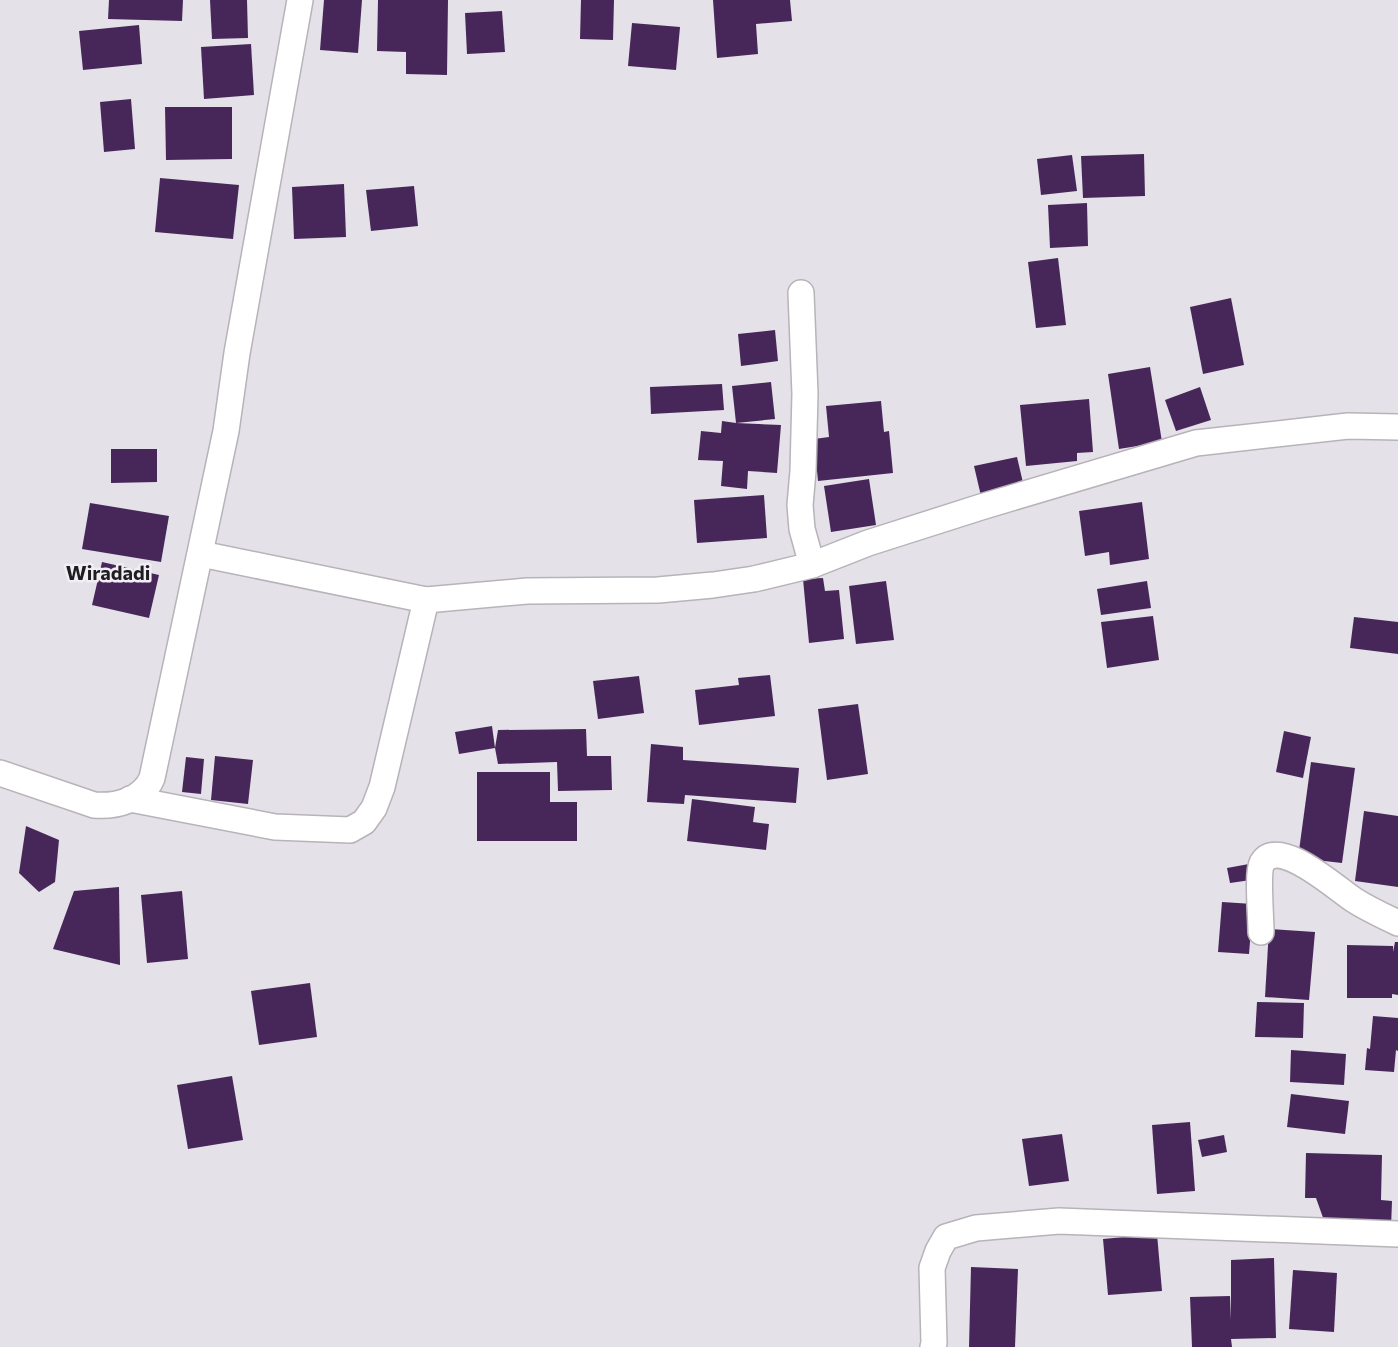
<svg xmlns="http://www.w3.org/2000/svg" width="1398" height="1347" viewBox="0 0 1398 1347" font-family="Commissioner,sans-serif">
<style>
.building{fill:#472759}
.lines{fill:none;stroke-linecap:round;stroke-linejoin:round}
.street-casing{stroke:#b7b3b9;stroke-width:28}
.street{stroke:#fff;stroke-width:25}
.labels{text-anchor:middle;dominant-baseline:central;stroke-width:5;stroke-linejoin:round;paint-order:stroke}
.quarter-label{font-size:20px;font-weight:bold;fill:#1f1d20;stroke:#f2eef5}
</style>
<rect width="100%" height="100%" fill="#e5e1e8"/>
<g class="building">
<path d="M109,0H183L182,21L108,19Z"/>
<path d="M210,0H247L248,38L212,39Z"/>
<path d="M324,0H362L358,53L320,50Z"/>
<path d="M378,0H448L447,75L406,74V52L377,51Z"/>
<path d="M581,0H614L613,40L580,39Z"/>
<path d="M713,0H790L792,21L756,24L758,54L717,58Z"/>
<path d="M502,11L505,52L467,54L465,13Z"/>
<path d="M632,23L680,27L676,70L628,66Z"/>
<path d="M139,25L142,64L83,70L79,31Z"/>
<path d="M251,44L254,95L204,99L201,47Z"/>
<path d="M131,99L135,149L104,152L100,102Z"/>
<path d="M165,107H232V159L166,160Z"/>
<path d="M1144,154L1145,196L1083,198L1081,156Z"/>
<path d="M1072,155L1077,191L1041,195L1037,159Z"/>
<path d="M160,178L239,185L233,239L155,232Z"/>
<path d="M344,184L346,237L294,239L292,187Z"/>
<path d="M414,186L418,226L371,231L366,190Z"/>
<path d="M1087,203L1088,246L1050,248L1048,205Z"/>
<path d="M1058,258L1066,325L1036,328L1028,262Z"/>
<path d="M1231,298L1244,365L1203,374L1190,307Z"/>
<path d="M775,330L778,361L741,366L738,334Z"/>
<path d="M1150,367L1162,442L1119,449L1108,374Z"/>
<path d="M771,382L775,419L736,423L781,425L777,473L748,471L747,489L721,486L723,461L698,460L701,431L721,433L722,421L736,423L732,386Z"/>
<path d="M722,384L724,410L651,414L650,387Z"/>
<path d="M1200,387L1211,420L1176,431L1165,400Z"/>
<path d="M1089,399L1093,452L1077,453V461L1026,466L1020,405Z"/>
<path d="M881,401L884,432L889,431L893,473L818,481L814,439L829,437L826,406Z"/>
<path d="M111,449H157V482L111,483Z"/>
<path d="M1017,457L1024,487L981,496L974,466Z"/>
<path d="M869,479L876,525L831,532L824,486Z"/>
<path d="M764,495L767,538L697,543L694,500Z"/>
<path d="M1142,502L1149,559L1110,565L1109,552L1085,556L1079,511Z"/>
<path d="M90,503L169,516L161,562L82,549Z"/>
<path d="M102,562L159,575L149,618L92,605Z"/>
<path d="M823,578L825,591L839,590L844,639L809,643L803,579Z"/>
<path d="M886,581L894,640L856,644L849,586Z"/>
<path d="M1147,581L1151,608L1101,615L1097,589Z"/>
<path d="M1153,616L1159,660L1107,668L1101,622Z"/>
<path d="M1354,617L1398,622V654L1350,648Z"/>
<path d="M770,675L775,716L699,725L695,690L739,685L738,678Z"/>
<path d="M639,676L644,713L598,719L593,681Z"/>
<path d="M858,704L868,774L827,780L818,709Z"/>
<path d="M492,726L495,748L498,730L586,729L587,756H611L612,790L558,791L557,762L498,764L495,748L459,754L455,732Z"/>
<path d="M1284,731L1311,737L1303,778L1276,772Z"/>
<path d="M651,744L683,747V760L799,768L796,803L685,795L684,804L647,802Z"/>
<path d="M215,756L253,760L248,804L211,800Z"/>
<path d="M186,757L204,759L201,794L182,792Z"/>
<path d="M1311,762L1355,768L1342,863L1298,858Z"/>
<path d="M477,772H550V802H577V841H477Z"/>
<path d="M692,799L755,807L753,822L769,824L766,850L687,841Z"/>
<path d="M1364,811L1398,816V887L1355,881Z"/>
<path d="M26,826L59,840L55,882L39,892L19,873Z"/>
<path d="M1249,864L1251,880L1230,883L1227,868Z"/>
<path d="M119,887L120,965L53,949L74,891Z"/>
<path d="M182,891L188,959L147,963L141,895Z"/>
<path d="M1222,902L1253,904L1249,954L1218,952Z"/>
<path d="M1269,929L1315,932L1309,1000L1265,997Z"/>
<path d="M1395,942H1398V995L1392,994V998H1347V945L1393,946V952Z"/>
<path d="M310,983L317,1037L259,1045L251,991Z"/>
<path d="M1257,1002L1304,1003L1303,1038L1255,1037Z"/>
<path d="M1373,1016L1398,1018V1051L1396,1050L1394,1072L1365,1070L1367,1048L1370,1049Z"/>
<path d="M1291,1050L1346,1054L1344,1085L1290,1082Z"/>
<path d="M232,1076L243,1140L188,1149L177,1085Z"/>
<path d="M1291,1094L1349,1101L1345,1134L1287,1127Z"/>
<path d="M1190,1122L1195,1191L1157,1194L1152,1125Z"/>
<path d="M1062,1134L1069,1181L1029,1186L1022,1139Z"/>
<path d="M1224,1135L1227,1152L1202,1157L1198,1140Z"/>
<path d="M1306,1153L1382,1155L1381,1200L1392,1201L1391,1228L1326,1226L1316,1198H1305Z"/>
<path d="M1157,1234L1162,1291L1108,1295L1103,1239Z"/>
<path d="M1274,1258L1276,1338L1231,1339L1232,1347H1192L1190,1297L1230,1296L1231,1320V1260Z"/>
<path d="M971,1267L1018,1269L1015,1347H969Z"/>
<path d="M1293,1270L1337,1273L1334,1332L1289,1329Z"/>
</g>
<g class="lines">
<defs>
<g id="street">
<path d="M801,293L805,394L803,471L800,505L802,529L812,565"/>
<path d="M201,554L426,600L527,591L658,590L713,585L754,579L812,565L868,543L981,507L1196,443L1348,426L1398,427"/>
<path d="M0,773L94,805C116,807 143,800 152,778L226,431L237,353L300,0"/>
<path d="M130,799L275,827L350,830L364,822L374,808L382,787L426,600"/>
<path d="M1261,932C1261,917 1257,873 1262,863C1278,835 1338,890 1354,900C1368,909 1383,916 1398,923"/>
<path d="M933,1347L934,1343L932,1268L938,1251L946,1237L976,1228L1059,1221L1398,1234"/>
</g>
</defs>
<use href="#street" class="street-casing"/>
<use href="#street" class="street"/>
</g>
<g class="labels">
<g class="quarter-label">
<text x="108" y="572">Wiradadi</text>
</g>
</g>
</svg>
